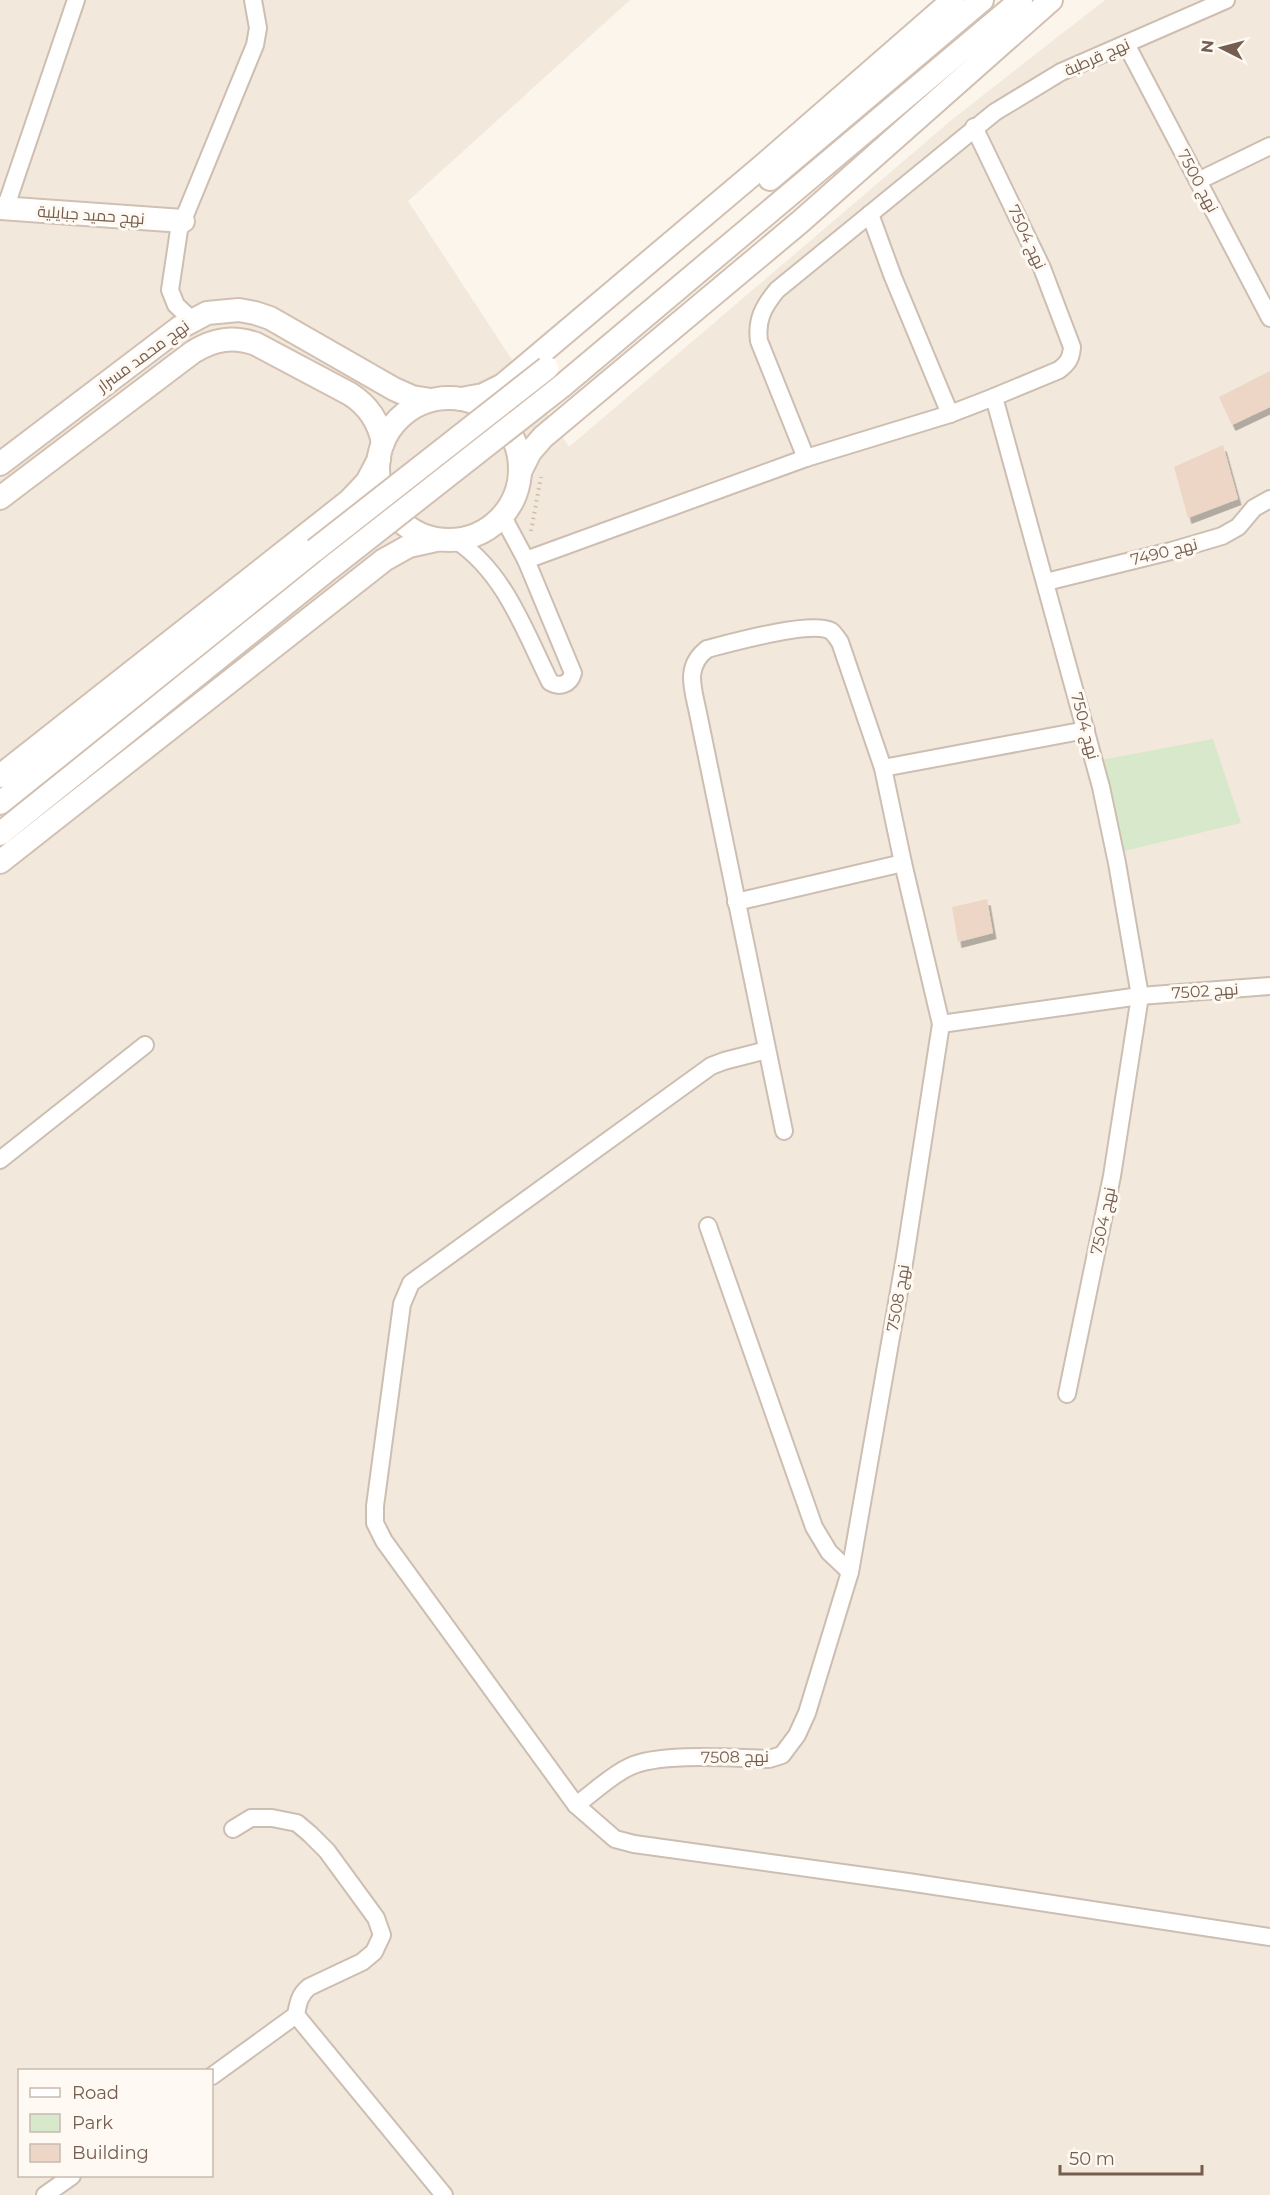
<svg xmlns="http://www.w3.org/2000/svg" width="1270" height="2195" viewBox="0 0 1270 2195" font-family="Montserrat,Cairo,sans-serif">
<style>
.residential{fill:#f2e8db;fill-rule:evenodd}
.green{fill:#d7e8cb}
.building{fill:#eed6c6;filter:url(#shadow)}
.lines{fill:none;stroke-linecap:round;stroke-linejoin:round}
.street-casing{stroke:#cdbeb2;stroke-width:20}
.secondary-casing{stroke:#d2c0b2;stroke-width:26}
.path{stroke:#d4baa8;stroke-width:4;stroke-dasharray:1.5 4.5;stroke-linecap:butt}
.street{stroke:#fff;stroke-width:16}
.secondary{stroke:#fff;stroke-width:22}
.secondary-bridge-casing{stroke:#d2c0b2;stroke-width:26;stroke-linecap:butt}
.secondary-bridge{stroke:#fff;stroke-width:22}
.labels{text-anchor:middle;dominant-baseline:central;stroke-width:6;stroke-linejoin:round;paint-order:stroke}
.street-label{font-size:16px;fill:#755e50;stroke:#fef9f2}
</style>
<defs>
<filter id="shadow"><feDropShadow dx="3.5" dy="6" stdDeviation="0" flood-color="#0004"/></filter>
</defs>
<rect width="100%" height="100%" fill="#fbf5ec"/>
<path class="residential" d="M0,0H630L408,201L569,447L954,118L1105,0H1270V2195H0ZM20,2070H212V2176H20Z"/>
<path class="green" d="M1213,739L1241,823L1124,851L1101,760Z"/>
<g class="building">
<path d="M1270,371V407L1232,425L1219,397Z"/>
<path d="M1223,445L1238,499L1188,518L1174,467Z"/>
<path d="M987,899L993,933L958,942L952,907Z"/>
</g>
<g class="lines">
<defs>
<g id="street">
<path d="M1126,44L1270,318"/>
<path d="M974,127L1042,268L1072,347C1071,359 1068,363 1059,370L994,397L1101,787L1117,863L1140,996L1112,1176L1067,1394"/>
<path d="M1198,181L1270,146"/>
<path d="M5,209L76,0"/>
<path d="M870,214L893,277L950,414"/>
<path d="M192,320L176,305L170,290L179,230L255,45L258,28L253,0"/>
<path d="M806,458L759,341C756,319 764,306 777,290L995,112L1061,72L1226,0"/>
<path d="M457,541C505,573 525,632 550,682C560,688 570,684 573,673L526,560L503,517"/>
<path d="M526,560L806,458L950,414L994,397"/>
<path d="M1046,582L1171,551L1222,536L1238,527L1254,508L1270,499"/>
<path d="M883,768L1086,730"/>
<path d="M736,902L903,863"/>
<path d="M941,1024L1140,996L1270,986"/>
<path d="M767,1050L724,1061L711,1066L411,1283L402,1304L375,1506V1523L384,1541L576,1805L615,1839L634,1844L908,1882L1270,1937"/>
<path d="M0,1160L145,1045"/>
<path d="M708,1226L814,1527L829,1552L850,1572"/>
<path d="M576,1805C593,1793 610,1776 629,1767C659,1752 734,1758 769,1759L782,1755L797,1735L807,1713L850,1572L905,1257L941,1024L903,863L883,768L840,642C837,638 834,633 831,631C812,620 730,643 707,649C684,667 693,688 698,713L784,1131"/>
<path d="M296,2015L444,2195"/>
<path d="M212,2076L296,2015C298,2004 299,1995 309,1987L362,1962L374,1952L382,1935L376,1918L327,1851L310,1834L297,1823L272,1818H251L233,1829"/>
<path d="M45,2195L72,2176"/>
</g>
<g id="secondary">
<path d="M770,179L982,0"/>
<path d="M0,208L183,221"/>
<path d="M562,386L1021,0"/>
<circle cx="449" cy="469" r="71"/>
<path d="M461,399L483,395L503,385L759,169L953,0"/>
<path d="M0,464L179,328L207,313L239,310L255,313L270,318L394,389L412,397L431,400"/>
<path d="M521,470L530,452L543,437L800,222L1051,0"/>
<path d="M0,498L193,352C214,339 233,336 256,344L350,394C369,406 379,422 383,443"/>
<path d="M0,776L349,501L367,482L379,459"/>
<path d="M0,803L315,550"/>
<path d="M0,834L330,568"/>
<path d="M0,862L384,560L409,546L436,540"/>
</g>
</defs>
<use href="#street" class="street-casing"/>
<use href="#secondary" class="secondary-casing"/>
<path class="path" d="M531,531L541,477"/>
<use href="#street" class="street"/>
<use href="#secondary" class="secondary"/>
<defs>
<g id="secondary-bridge">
<path d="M315,550L547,368"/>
<path d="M330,568L562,386"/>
</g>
</defs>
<use href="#secondary-bridge" class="secondary-bridge-casing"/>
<use href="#secondary-bridge" class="secondary-bridge"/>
</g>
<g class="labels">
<g class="street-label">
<text transform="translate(1097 57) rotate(-24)">نهج قرطبة</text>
<text transform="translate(1198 181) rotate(62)">نهج 7500</text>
<text transform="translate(91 215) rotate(4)">نهج حميد جبايلية</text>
<text transform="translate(1027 237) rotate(65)">نهج 7504</text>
<text transform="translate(143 356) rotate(-36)">نهج محمد مسرار</text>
<text transform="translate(1164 552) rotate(-14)">نهج 7490</text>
<text transform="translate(1085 726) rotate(75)">نهج 7504</text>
<text transform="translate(1205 991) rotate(-4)">نهج 7502</text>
<text transform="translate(1103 1221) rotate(-78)">نهج 7504</text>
<text transform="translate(898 1298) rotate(-80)">نهج 7508</text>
<text transform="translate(735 1757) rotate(-1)">نهج 7508</text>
</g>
</g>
<rect x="18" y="2069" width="195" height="108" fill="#fef9f2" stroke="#c7bbb1" stroke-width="1.5"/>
<rect x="30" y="2088" width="30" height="9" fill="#ffffff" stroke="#c7bbb1" stroke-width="1.5"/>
<text x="72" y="2099" font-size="18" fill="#755e50">Road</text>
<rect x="30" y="2114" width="30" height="18" fill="#d7e8cb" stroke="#c7bbb1" stroke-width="1.5"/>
<text x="72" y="2129" font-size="18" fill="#755e50">Park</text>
<rect x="30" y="2144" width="30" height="18" fill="#eed6c6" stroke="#c7bbb1" stroke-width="1.5"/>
<text x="72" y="2159" font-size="18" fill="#755e50">Building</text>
<g transform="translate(1222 48) rotate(276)" stroke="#fef9f2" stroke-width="4.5" paint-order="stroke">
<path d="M0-4.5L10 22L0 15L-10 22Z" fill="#755e50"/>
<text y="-9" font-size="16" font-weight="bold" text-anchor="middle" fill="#755e50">N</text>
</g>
<path d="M1060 2165v9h142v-9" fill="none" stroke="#755e50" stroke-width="3"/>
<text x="1069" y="2165" font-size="18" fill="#755e50" stroke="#fef9f2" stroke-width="4.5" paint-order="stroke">50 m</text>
</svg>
